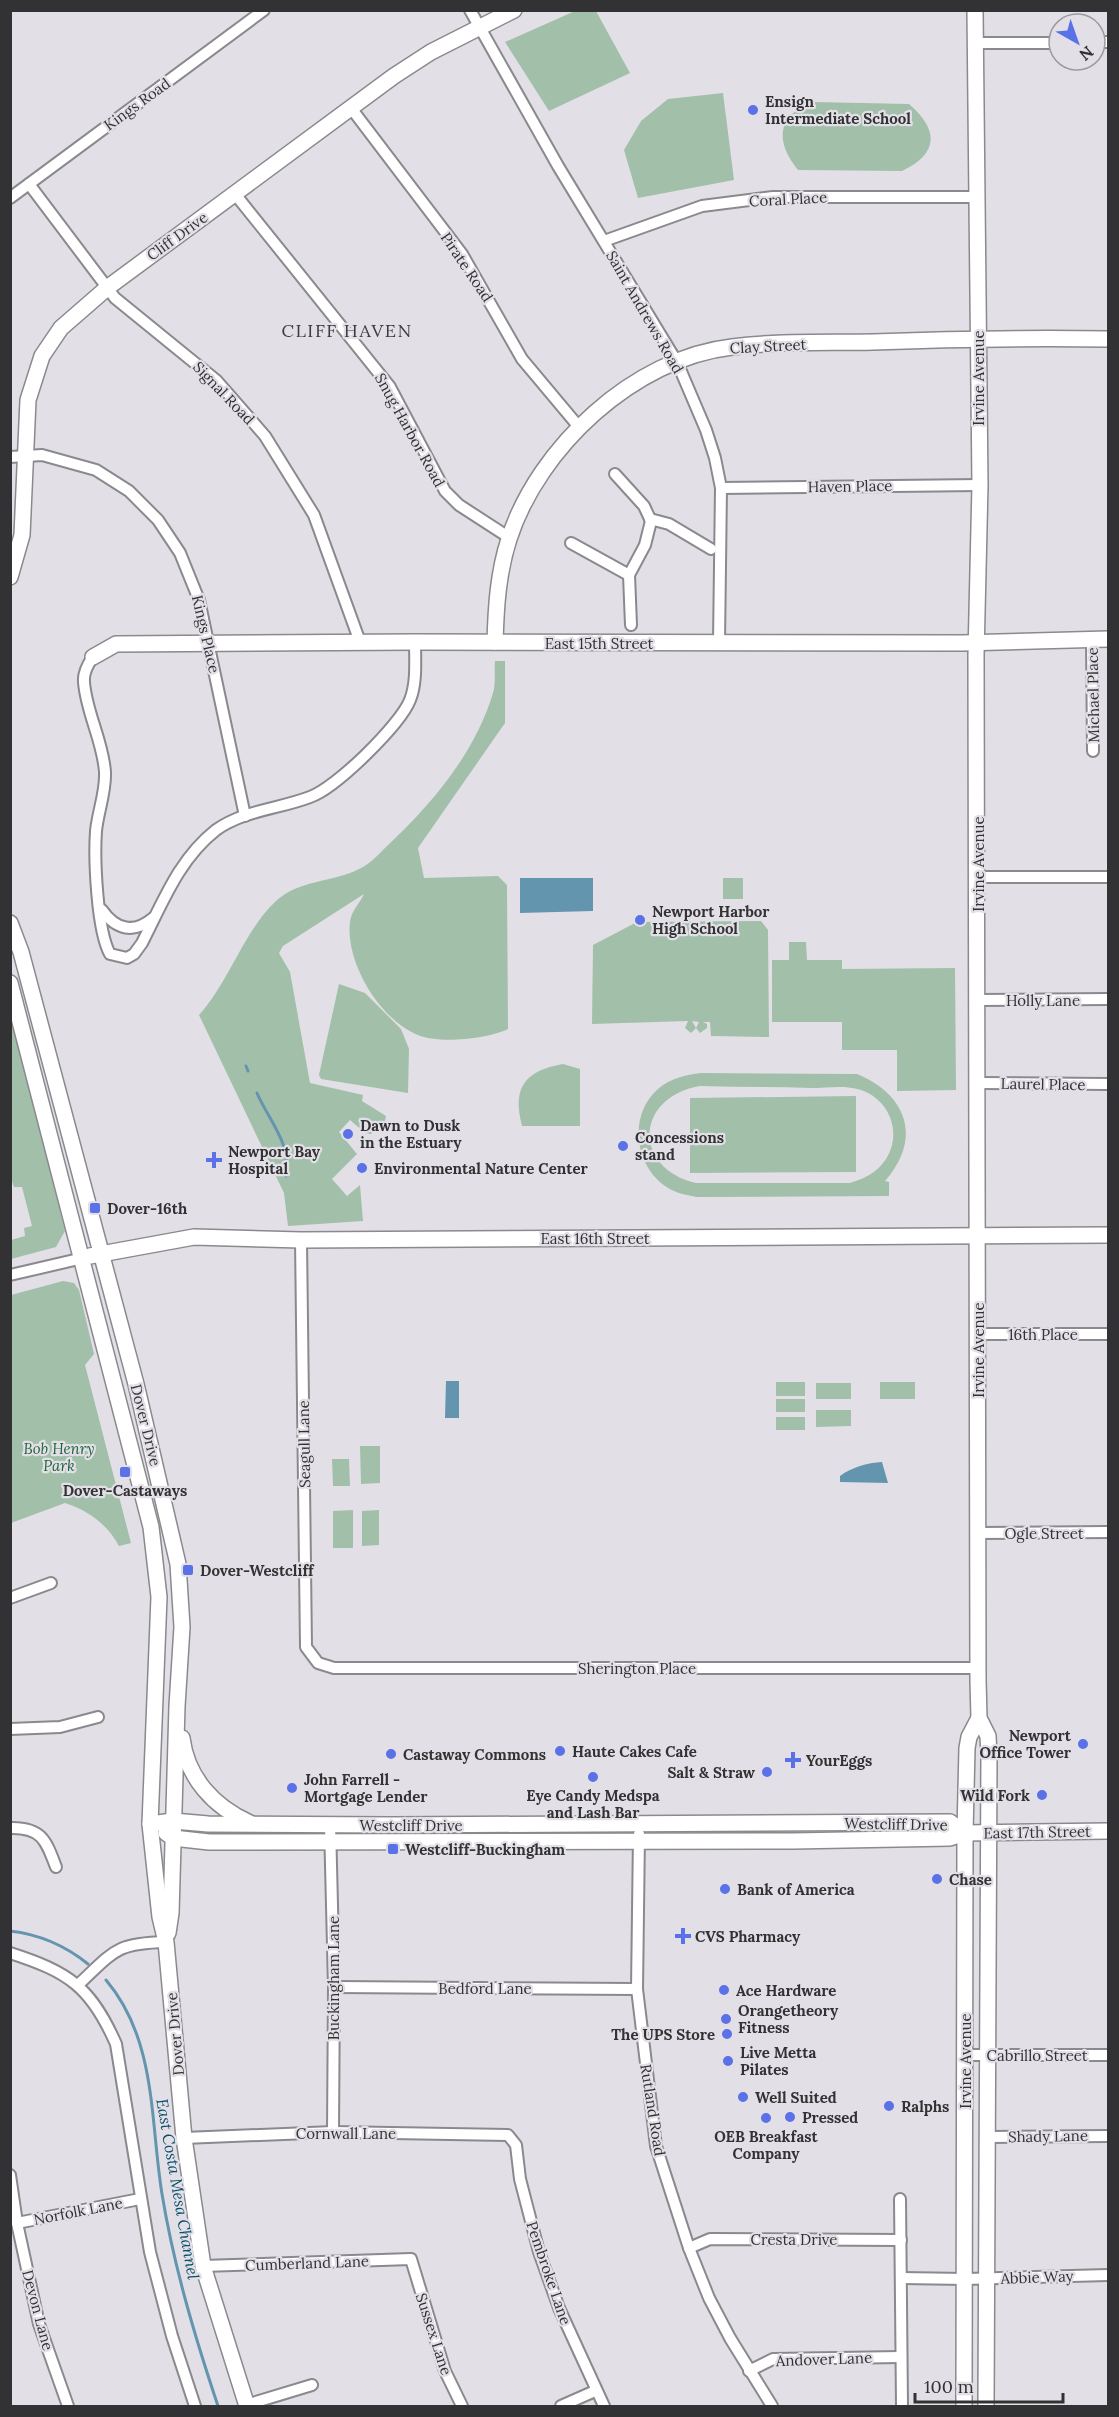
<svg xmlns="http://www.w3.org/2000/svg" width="1119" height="2417" viewBox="0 0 1119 2417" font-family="Lora,serif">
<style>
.green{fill:#a2bfaa;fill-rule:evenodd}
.water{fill:#6395af}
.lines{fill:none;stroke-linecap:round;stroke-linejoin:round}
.stream{stroke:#6395af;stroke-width:3}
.street-casing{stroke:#8b888e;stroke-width:14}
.secondary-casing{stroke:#8b888e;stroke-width:18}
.street{stroke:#fff;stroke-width:10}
.secondary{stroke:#fff;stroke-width:15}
.poi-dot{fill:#5a71e7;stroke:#e2e0e6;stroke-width:2}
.labels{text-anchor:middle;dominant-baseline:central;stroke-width:4.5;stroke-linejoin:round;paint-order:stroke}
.poi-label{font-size:15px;font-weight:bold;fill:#323133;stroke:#e2e0e6;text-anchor:start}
.street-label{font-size:15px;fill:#323133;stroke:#e2e0e6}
.park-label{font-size:15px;font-style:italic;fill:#1f653c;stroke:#e2e0e6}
.water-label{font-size:16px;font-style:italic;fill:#084d69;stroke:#e2e0e6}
.quarter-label{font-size:18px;letter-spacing:1.5px;fill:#3d3b40;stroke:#e2e0e6}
</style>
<rect width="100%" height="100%" fill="#e2e0e6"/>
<g class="green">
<path d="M575,11H596L630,73L549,111L505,42Z"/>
<path d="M723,93L734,180L638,198L624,150L641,121L668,99Z"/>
<path d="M813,102L909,104C938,129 940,153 902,171L798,170C775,142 776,115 813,102Z"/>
<path d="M495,661H505V723L418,848L424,878L498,876L507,885L508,1029C488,1039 438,1044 418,1035C380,1020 345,962 350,922C351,911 360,903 364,894L283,946L279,953L290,972L310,1083L363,1095L362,1101L386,1116L385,1121L371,1134L365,1133L350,1120L339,1132L357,1154L332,1179L347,1196L360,1185L363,1221L288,1226L284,1193L199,1015C229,982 244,931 275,902C299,879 332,883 359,869C370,864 379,854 387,846C432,804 475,753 493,693C496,684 494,671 495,661Z"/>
<rect x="723" y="878" width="20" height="21"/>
<path d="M761,921L768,930L769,1037L711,1036L710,1022H703L707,1024V1028L700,1033L696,1028L699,1022L692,1021L696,1028L691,1033L685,1028L688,1021L592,1024L593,945L637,922Z"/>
<path d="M789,942H806L807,960H842V969L955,968L956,1090L897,1091V1050H842V1022H772V960H789Z"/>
<path d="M339,984L365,993L401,1029L409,1049L408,1093L321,1079L319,1075Z"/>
<path d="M11,1015L65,1231L56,1247L11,1259V1240L25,1236L24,1228L32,1226L22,1187H14L11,1178Z"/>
<path d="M563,1064L580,1069V1126H522C512,1088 524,1071 563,1064Z"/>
<path d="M701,1073L857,1074C908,1095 922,1139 885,1181L889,1182V1196L696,1197C689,1195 680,1194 674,1191C635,1173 626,1117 658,1089C670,1078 686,1075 701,1073ZM700,1086C737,1087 774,1087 811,1088C826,1088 843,1085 857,1089C883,1095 898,1121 892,1145C886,1167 870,1177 850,1183H696C632,1168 635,1097 700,1086Z"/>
<path d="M856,1096V1172L690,1173V1098Z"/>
<path d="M63,1281L74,1283L79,1290L94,1354L85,1365L131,1543L119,1546C107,1524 89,1511 65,1503L11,1523V1295Z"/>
<rect x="776" y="1382" width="29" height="14"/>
<rect x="880" y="1382" width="35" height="17"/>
<rect x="816" y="1383" width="35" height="16"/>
<rect x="776" y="1399" width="29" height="13"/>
<path d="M816,1410H851V1426L816,1427Z"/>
<rect x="776" y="1417" width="29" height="13"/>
<path d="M360,1446H380V1483L361,1484Z"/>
<path d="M332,1459H349L350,1486H333Z"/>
<path d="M353,1510V1548H333V1511Z"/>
<path d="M379,1510V1545L362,1546V1511Z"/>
</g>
<g class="water">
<path d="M520,878H593V911L520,913Z"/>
<path d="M446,1381H459V1418H445Z"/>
<path d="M882,1462L888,1483L840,1482V1476C852,1467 867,1463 882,1462Z"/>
</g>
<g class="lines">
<g class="stream">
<path d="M246,1066L248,1071"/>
<path d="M257,1093C269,1121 292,1144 286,1176"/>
<path d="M10,1931C38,1934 66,1946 88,1964"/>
<path d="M106,1980C157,2040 150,2121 162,2194C174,2267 195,2337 218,2406"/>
</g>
<defs>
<g id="street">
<path d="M470,10L558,166L677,362L706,430L715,458L721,488L719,643"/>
<path d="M1095,42H1108"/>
<path d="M975,43H1059"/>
<path d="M351,108L462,254L522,359L579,427"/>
<path d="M29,184L115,298L217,381L265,436L314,515L360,642"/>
<path d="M235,194L390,387L445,491L459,505L510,538"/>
<path d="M10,198L264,10"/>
<path d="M604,241L702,206L773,197H978"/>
<path d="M10,457L42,455L96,470L129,491L158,520L180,553L199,600L245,816"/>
<path d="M615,474L644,506L651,521L645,545L629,575L631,625"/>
<path d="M721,488L980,485"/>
<path d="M650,519L669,524L711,549"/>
<path d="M571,543L629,575"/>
<path d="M1092,639L1093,751"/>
<path d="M93,657C88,664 83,672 84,682C86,712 103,741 105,772C106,792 98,811 96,831C94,859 97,931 110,954L127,958L134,954L142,943C163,902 179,859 216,830C244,810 279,809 310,797C336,788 400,725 410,700C417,683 415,660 415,642"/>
<path d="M978,877H1108"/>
<path d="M102,910C116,930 134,934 153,918"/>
<path d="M978,1000L1108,999"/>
<path d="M978,1083L1108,1084"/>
<path d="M301,1240L306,1647L318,1663L334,1668H978"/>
<path d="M10,1275L83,1258"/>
<path d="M978,1334H1108"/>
<path d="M979,1533L1108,1532"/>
<path d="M10,1598L51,1583"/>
<path d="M10,1729L60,1727L98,1717"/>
<path d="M330,1824L334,1987L333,2132"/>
<path d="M10,1828C42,1827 46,1841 56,1867"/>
<path d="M639,1834L637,1989L656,2146L689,2248L709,2298L730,2338L772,2406"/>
<path d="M10,1953C69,1972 91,1987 116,2044L150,2252L172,2336L195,2406"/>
<path d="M79,1984C114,1951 116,1943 166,1942"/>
<path d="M334,1987L637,1989"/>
<path d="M965,2055H1108"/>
<path d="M987,2137L1108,2136"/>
<path d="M184,2138L333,2132L508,2135L516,2145L520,2179L539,2252L559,2308L604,2406"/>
<path d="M10,2175L17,2223L39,2324L68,2406"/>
<path d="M900,2199L902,2406"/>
<path d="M17,2223L140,2199"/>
<path d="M689,2248L710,2239L901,2240"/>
<path d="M203,2266L411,2259L445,2371L462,2406"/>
<path d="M901,2278L966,2279L1108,2275"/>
<path d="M749,2371L773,2359L901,2357"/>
<path d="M246,2405L312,2385"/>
<path d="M561,2406L595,2391"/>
</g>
<g id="secondary">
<path d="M975,10L980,485L976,655L978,1680L979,1718L988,1736L989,1755L986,2406"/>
<path d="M10,577L22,535L28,400L42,356L61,328L107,288L394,76L431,52L514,10"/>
<path d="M495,642C496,607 498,573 509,539C538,448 634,358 732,347C778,341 826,343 873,342C951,339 1030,338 1108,339"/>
<path d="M93,657L116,644L415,642L962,643L1108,639"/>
<path d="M10,923L21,952L136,1384L178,1564L182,1627L177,1706L171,1913L168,1933"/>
<path d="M10,983L151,1527L159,1597L150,1824L160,1917L166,1942L184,2138L203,2266L247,2406"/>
<path d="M90,1256L194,1237L301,1240L1108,1235"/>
<path d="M182,1738C187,1778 214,1807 250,1823"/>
<path d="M150,1824L173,1821L208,1824L392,1825L950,1822L965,1833"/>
<path d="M166,1833L173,1838L209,1842L793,1841L950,1838L965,1833L1108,1831"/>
<path d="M964,2406L965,1833L967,1748L969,1737L979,1718"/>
</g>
</defs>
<use href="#street" class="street-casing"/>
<use href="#secondary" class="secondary-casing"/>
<use href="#street" class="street"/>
<use href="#secondary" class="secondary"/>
</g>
<g class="poi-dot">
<circle cx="753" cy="110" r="6"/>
<circle cx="640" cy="920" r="6"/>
<circle cx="348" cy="1134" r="6"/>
<circle cx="623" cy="1146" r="6"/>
<path d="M211 1151h6v6h6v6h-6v6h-6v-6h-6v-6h6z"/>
<circle cx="362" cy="1168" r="6"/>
<rect x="89" y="1202" width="12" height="12" rx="3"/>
<rect x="119" y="1466" width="12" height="12" rx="3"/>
<rect x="182" y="1564" width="12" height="12" rx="3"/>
<circle cx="1083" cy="1744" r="6"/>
<circle cx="560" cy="1751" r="6"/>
<circle cx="391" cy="1754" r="6"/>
<path d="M790 1751h6v6h6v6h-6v6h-6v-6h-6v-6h6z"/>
<circle cx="767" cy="1772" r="6"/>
<circle cx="593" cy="1777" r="6"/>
<circle cx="292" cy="1788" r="6"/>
<circle cx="1042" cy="1795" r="6"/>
<rect x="387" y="1843" width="12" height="12" rx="3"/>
<circle cx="937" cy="1879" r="6"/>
<circle cx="725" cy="1889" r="6"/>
<path d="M680 1927h6v6h6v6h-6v6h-6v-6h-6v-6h6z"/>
<circle cx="724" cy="1990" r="6"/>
<circle cx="726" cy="2019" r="6"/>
<circle cx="727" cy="2034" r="6"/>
<circle cx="728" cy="2061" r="6"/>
<circle cx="743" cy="2097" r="6"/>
<circle cx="889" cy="2106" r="6"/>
<circle cx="790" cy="2117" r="6"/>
<circle cx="766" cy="2118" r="6"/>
</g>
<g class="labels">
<g class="poi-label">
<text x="765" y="101">Ensign<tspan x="765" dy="17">Intermediate School</tspan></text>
<text x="652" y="911">Newport Harbor<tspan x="652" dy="17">High School</tspan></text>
<text x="360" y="1125">Dawn to Dusk<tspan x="360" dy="17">in the Estuary</tspan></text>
<text x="635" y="1137">Concessions<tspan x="635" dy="17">stand</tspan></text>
<text x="228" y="1151">Newport Bay<tspan x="228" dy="17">Hospital</tspan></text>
<text x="374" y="1168">Environmental Nature Center</text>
<text x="107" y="1208">Dover-16th</text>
<text x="125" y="1490" text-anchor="middle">Dover-Castaways</text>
<text x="200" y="1570">Dover-Westcliff</text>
<text x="1071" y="1735" text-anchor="end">Newport<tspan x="1071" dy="17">Office Tower</tspan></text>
<text x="572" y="1751">Haute Cakes Cafe</text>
<text x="403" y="1754">Castaway Commons</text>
<text x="806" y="1760">YourEggs</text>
<text x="755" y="1772" text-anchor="end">Salt &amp; Straw</text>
<text x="304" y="1779">John Farrell -<tspan x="304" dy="17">Mortgage Lender</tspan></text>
<text x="593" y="1795" text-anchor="middle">Eye Candy Medspa<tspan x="593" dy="17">and Lash Bar</tspan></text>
<text x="1030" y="1795" text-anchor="end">Wild Fork</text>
<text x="405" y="1849">Westcliff-Buckingham</text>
<text x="949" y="1879">Chase</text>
<text x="737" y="1889">Bank of America</text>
<text x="695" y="1936">CVS Pharmacy</text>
<text x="736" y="1990">Ace Hardware</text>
<text x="738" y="2010">Orangetheory<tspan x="738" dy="17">Fitness</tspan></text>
<text x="715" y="2034" text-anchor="end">The UPS Store</text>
<text x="740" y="2052">Live Metta<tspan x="740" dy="17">Pilates</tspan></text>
<text x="755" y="2097">Well Suited</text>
<text x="901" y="2106">Ralphs</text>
<text x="802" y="2117">Pressed</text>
<text x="766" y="2136" text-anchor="middle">OEB Breakfast<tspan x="766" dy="17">Company</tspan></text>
</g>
<g class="street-label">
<text transform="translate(137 104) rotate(-36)">Kings Road</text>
<text transform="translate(788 199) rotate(-3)">Coral Place</text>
<text transform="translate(177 236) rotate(-36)">Cliff Drive</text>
<text transform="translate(467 267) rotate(56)">Pirate Road</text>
<text transform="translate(645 312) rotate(60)">Saint Andrews Road</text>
<text transform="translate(768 346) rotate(-3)">Clay Street</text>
<text transform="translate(978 378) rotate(-90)">Irvine Avenue</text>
<text transform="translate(224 393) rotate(46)">Signal Road</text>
<text transform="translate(410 430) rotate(61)">Snug Harbor Road</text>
<text transform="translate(850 486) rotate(-1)">Haven Place</text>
<text transform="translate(206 634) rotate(77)">Kings Place</text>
<text x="599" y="643">East 15th Street</text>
<text transform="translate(1093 695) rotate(-91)">Michael Place</text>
<text transform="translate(978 864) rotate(-90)">Irvine Avenue</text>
<text x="1043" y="1000">Holly Lane</text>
<text transform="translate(1043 1084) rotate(1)">Laurel Place</text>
<text x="595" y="1238">East 16th Street</text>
<text x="1043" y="1334">16th Place</text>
<text transform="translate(978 1350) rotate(-90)">Irvine Avenue</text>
<text transform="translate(146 1425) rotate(76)">Dover Drive</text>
<text transform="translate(304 1444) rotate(-91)">Seagull Lane</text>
<text x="1044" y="1533">Ogle Street</text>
<text x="637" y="1668">Sherington Place</text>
<text transform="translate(896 1824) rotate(1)">Westcliff Drive</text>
<text x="411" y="1825">Westcliff Drive</text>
<text transform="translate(1037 1832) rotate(-1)">East 17th Street</text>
<text transform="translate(333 1978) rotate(-90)">Buckingham Lane</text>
<text x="485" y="1988">Bedford Lane</text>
<text transform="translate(175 2034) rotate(-95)">Dover Drive</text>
<text x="1037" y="2055">Cabrillo Street</text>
<text transform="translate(965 2061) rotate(-90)">Irvine Avenue</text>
<text transform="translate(653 2110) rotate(81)">Rutland Road</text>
<text x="346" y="2133">Cornwall Lane</text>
<text transform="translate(1048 2136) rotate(-1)">Shady Lane</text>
<text transform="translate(78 2211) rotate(-11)">Norfolk Lane</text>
<text x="794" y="2239">Cresta Drive</text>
<text transform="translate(307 2263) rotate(-2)">Cumberland Lane</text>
<text transform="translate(549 2273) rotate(71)">Pembroke Lane</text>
<text transform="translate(1037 2277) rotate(-2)">Abbie Way</text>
<text transform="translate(38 2310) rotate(75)">Devon Lane</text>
<text transform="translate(434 2334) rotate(72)">Sussex Lane</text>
<text transform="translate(824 2359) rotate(-2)">Andover Lane</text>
</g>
<g class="park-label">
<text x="59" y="1448">Bob Henry<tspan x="59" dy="17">Park</tspan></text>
</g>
<g class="water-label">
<text transform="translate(178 2189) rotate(80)">East Costa Mesa Channel</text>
</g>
<g class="quarter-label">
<text x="347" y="330">CLIFF HAVEN</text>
</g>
</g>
<rect width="1119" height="2417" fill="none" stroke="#323133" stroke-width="24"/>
<g transform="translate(1077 42) rotate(140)"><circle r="28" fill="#e2e0e6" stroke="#9c9a9e" stroke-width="1.5"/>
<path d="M0-4.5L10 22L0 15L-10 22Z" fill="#5a71e7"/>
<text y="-9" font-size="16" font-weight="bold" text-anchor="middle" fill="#323133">N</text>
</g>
<path d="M915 2393v9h148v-9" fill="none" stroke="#323133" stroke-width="3"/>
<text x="924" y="2393" font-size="18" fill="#323133" stroke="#e2e0e6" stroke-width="4.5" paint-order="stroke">100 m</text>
</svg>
